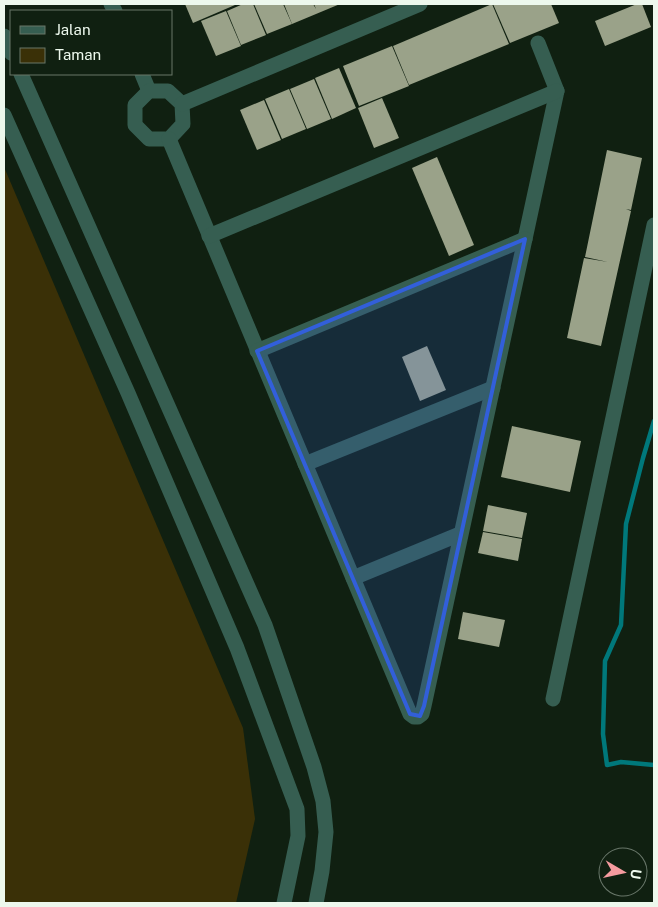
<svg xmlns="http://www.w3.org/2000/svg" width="658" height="907" font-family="'Public Sans',sans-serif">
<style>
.green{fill:#3a3007}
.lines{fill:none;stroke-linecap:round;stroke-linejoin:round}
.stream{stroke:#00787b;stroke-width:4.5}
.building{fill:#9aa289}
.street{stroke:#365e51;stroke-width:15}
.marked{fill:#325fda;fill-opacity:0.2;stroke:#325fda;stroke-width:4;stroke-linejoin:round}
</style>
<rect width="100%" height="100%" fill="#102011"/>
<polygon class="green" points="4,167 243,728 255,819 236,903 4,903"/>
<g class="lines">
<polyline class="stream" points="654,421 643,458 626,524 621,625 605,661 603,734 607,765 621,762 654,765"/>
</g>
<g class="building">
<polygon points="185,4 234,4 235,5 193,23"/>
<polygon points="243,4 253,4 266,35 241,45 227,11"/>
<polygon points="254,4 283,4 292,24 267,34"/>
<polygon points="284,4 313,4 316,9 314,4 340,4 292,24"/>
<polygon points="492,4 509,44 409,85 393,46"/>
<polygon points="493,4 551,4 559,23 510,43"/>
<polygon points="637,4 642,4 651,27 605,46 595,21"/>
<polygon points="226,11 241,46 216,56 201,21"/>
<polygon points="392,46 409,86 359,106 343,66"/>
<polygon points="339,68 356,108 332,119 315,78"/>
<polygon points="314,79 331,119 307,129 290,89"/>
<polygon points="289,89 306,129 282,139 265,99"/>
<polygon points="382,98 399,138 374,148 358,108"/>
<polygon points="264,100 281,140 257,150 240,110"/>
<polygon points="607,150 642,158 631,210 626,209 631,211 601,346 567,338 584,258 608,262 585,257"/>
<polygon points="437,157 474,245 449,256 412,168"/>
<polygon points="427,346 446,390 420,401 402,357"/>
<polygon points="512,426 581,441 570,492 501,477"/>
<polygon points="488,505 527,513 522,538 483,531"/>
<polygon points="483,532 522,539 518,561 478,553"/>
<polygon points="463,612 505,620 499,647 458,639"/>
</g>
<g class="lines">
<g class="street">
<polyline points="111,4 115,11"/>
<polyline points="4,36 11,53"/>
<polyline points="21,74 265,625 314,767 323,801 326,832 322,871 316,903"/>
<polyline points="142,74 149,91"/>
<polygon points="149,91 168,91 182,104 183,124 169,139 149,139 135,125 135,105"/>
<polyline points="182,104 420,4"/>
<polyline points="4,115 128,393 237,648 297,809 298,836 284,903"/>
<polyline points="169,139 410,714 414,717 418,717 422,714 424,706 557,91 538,43"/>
<polyline points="209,236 557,91"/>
<polyline points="257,351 525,239"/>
<polyline points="305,464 493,388"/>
<polyline points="353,578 460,534"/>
<polyline points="553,699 654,225"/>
</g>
</g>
<path class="marked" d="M525,239l-101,467 -4,10 -10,-2 -153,-363z"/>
<rect width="658" height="907" fill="none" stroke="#edf8ed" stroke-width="10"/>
<rect x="10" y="10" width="162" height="65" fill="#102011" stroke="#687669"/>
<rect x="20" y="26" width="25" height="8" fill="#365e51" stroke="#687669"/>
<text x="55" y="35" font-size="15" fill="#edf8ed">Jalan</text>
<rect x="20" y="48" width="25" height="15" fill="#3a3007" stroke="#687669"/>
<text x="55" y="60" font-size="15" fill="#edf8ed">Taman</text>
<g transform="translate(623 872) rotate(99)"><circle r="24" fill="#102011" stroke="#687669"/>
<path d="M0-4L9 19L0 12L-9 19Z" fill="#f59b9f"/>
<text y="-8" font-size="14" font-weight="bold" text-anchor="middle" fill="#edf8ed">U</text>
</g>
</svg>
